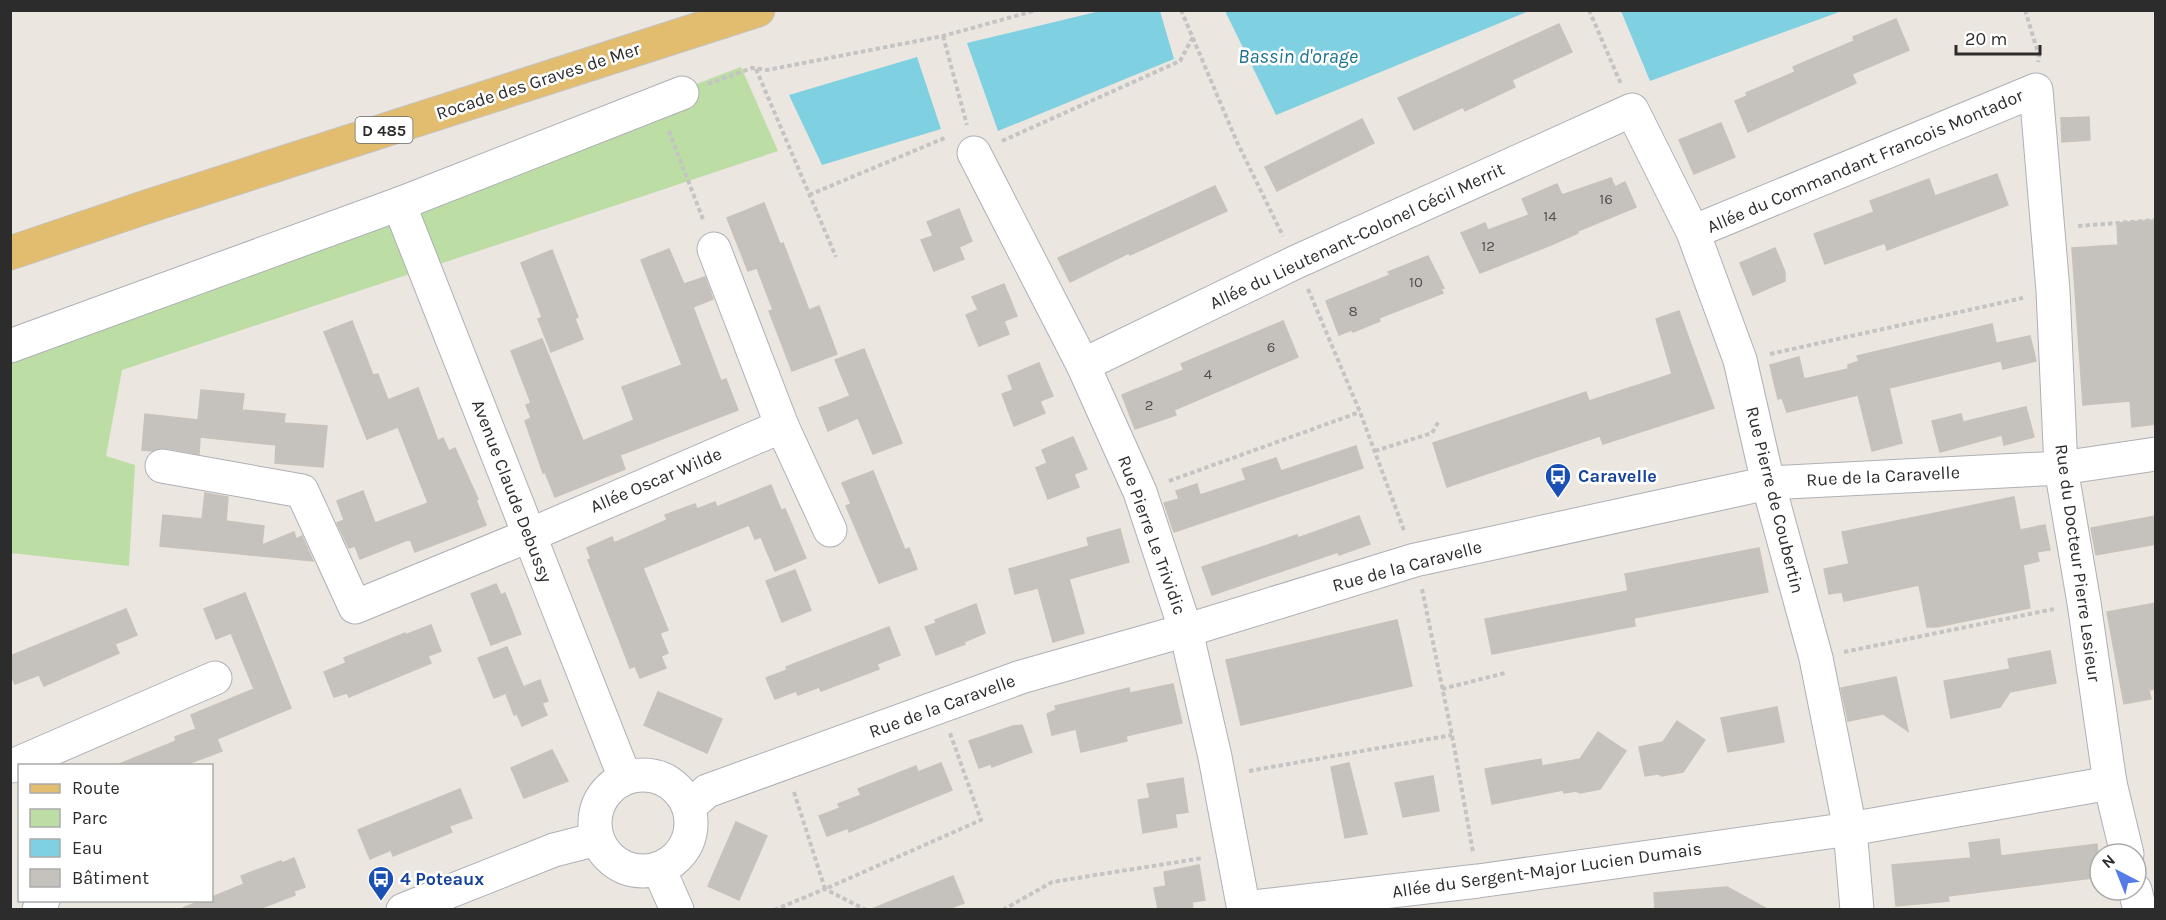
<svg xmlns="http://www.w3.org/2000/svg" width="2166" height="920" font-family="Karla,sans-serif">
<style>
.green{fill:#bcdda3}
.water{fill:#7fd1e2}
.building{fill:#c5c1bc;stroke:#c8c2ba;stroke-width:1.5}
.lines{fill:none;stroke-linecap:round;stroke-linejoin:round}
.minor-casing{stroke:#adb0b7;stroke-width:35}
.major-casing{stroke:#c4c4c4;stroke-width:35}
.path{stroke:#c4c4c4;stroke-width:4;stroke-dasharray:4.5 3;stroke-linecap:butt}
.minor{stroke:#fff;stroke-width:33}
.major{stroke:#e2bd6f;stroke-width:33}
.labels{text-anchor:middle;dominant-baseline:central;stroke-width:5;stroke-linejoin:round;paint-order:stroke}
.number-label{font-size:15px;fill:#525150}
.shield{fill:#fff;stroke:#6b6b6b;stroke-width:1.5}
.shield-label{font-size:16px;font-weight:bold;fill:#2c2c2c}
.street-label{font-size:18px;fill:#2c2c2c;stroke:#fff}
.transit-label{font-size:18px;font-weight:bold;fill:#164399;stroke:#fff;text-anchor:start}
.water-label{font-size:20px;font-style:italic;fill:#1c7390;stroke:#fff}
</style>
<rect width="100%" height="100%" fill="#ece6e0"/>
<polygon class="green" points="741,67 778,151 122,370 106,456 135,465 129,566 11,553 11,342 302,234"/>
<g class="water">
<polygon points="1100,11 1160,11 1174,59 998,131 967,43"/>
<polygon points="1225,11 1529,11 1276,115"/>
<polygon points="1621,11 1842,11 1650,81"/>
<polygon points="917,57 941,129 822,165 789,95"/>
</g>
<g class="building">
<polygon points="1896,19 1909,50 1852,74 1856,83 1748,132 1735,101 1747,96 1746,93 1795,72 1793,67 1854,41 1853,37"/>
<polygon points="1559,24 1572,52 1512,80 1515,87 1465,111 1463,107 1414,130 1398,98"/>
<polygon points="2089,117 2090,140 2062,142 2061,118"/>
<polygon points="1362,119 1374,143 1277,191 1265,167"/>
<polygon points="1721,123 1735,157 1694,174 1679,140"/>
<polygon points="1997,174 2008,205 1887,250 1885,243 1825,264 1814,234 1874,212 1870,201 1929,179 1935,196"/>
<polygon points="1611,178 1615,187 1625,182 1636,207 1578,231 1578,233 1551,245 1480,273 1461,233 1485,223 1488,230 1529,215 1522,199 1557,184 1562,195"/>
<polygon points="1215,186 1227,211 1130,255 1129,253 1070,282 1058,258"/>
<polygon points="764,203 780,244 783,243 809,310 819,306 837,354 792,371 769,311 773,310 757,268 748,271 727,218"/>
<polygon points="959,209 972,241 959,247 964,259 934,271 921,240 933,236 927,222"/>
<polygon points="2156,220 2156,424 2132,427 2130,401 2083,405 2072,248 2118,245 2117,223"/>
<polygon points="1775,248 1785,272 1785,281 1753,295 1740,263"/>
<polygon points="669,249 684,284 705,277 713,299 693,307 721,381 726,379 738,410 620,455 625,469 555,497 545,472 543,473 525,421 531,418 526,405 531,403 511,351 542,339 583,441 634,420 622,387 682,365 641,260"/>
<polygon points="552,250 578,317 575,319 583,339 551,352 538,319 542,317 521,263"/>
<polygon points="1428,256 1444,288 1441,289 1443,293 1379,318 1380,321 1353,332 1352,330 1339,335 1326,301 1390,275 1388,272"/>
<polygon points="1004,284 1017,316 1004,321 1009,334 979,346 966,315 978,310 972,297"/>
<polygon points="1679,311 1714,408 1603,444 1600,436 1447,487 1433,443 1586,392 1589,401 1672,374 1656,319"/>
<polygon points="352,321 373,375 378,374 388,400 418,388 438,441 443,438 449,451 455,448 478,499 476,500 486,525 415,552 410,539 360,559 355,546 349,548 337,523 344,520 337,501 363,491 375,523 428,503 398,427 367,439 324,332"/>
<polygon points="1283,321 1298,357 1174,410 1176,415 1135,429 1122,395 1184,370 1181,364"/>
<polygon points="1992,324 2000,361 1889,388 1902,443 1872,451 1858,395 1787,412 1782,398 1778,399 1770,365 1799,357 1804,379 1848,369 1848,365 1859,361 1857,356"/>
<polygon points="2030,336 2036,361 2003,369 1997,343"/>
<polygon points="864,349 902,443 873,454 858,418 828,431 819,408 850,396 835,360"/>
<polygon points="1039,363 1053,396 1040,401 1045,413 1014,426 1002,394 1013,390 1008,376"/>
<polygon points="201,390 244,394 242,410 285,414 284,423 327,426 323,467 275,463 276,445 200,437 199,454 165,448 152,451 142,450 145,414 198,420"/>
<polygon points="2026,407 2034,437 2004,445 2002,435 1940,452 1932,421 1961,414 1963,422"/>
<polygon points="1073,437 1087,469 1074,474 1079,487 1048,499 1036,468 1047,463 1042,450"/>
<polygon points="1356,446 1363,468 1174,532 1164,503 1179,499 1176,491 1197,484 1200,495 1246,480 1242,469 1276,458 1281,471"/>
<polygon points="873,471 905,550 909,548 917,569 879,583 846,506 851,504 842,483"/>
<polygon points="771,485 781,510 785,509 806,558 775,571 761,537 755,539 749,525 643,568 668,630 660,633 668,653 661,656 666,668 640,678 635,666 630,668 588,560 591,559 587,548 612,537 614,543 667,520 665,515 695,504 697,509 715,502 717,507"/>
<polygon points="205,493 228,497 226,521 264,526 262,545 294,532 296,539 302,536 313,561 160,546 163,515 202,519"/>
<polygon points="2014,497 2020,530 2045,525 2050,550 2037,552 2039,561 2023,565 2030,608 1936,627 1927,627 1919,585 1844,601 1842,592 1829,594 1824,569 1849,564 1842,532"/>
<polygon points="1359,516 1370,544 1339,555 1338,552 1212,595 1202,567 1297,535 1298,538"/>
<polygon points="2156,516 2156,544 2096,555 2091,528"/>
<polygon points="1120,529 1129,562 1069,579 1084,633 1053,642 1038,588 1015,594 1009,569 1089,546 1087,538"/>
<polygon points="1759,548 1768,592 1634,618 1635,626 1492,654 1485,619 1628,591 1625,574"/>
<polygon points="795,570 811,610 782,622 766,581"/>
<polygon points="496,584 501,595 505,593 521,634 491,645 471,594"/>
<polygon points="245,593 291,708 217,739 222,751 185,765 117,765 176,741 175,737 196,729 191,715 254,689 231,633 216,639 204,609"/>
<polygon points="2156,603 2156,689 2149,690 2151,699 2124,704 2107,612"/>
<polygon points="976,604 985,633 964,642 965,644 936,655 925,627 936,623 935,620"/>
<polygon points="126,609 137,635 115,644 119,653 44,686 39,675 15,684 10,673 10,656"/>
<polygon points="1397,620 1412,686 1241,725 1226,660"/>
<polygon points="431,625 441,651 428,656 431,663 349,697 347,693 334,697 324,672 346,663 344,658 405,633 405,635"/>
<polygon points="889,627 900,655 877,664 879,669 821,691 819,687 798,695 796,691 775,699 766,678 787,670 786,667"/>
<polygon points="507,647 523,686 494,698 478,658"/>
<polygon points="2050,651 2056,683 2010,692 2000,707 1951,718 1944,681 2010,669 2008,659"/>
<polygon points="1896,677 1908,731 1883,714 1848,721 1841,688"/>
<polygon points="540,680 548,701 542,703 547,715 522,726 517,714 514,715 506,694"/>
<polygon points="1173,684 1182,723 1126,736 1127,741 1081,752 1076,729 1052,735 1047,714 1056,710 1055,706 1129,688 1130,693"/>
<polygon points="658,692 722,719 707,753 644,725"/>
<polygon points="1777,707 1784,742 1728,752 1721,718"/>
<polygon points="1677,721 1705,740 1683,772 1662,776 1658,774 1645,776 1639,747 1663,742"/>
<polygon points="1022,725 1032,752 992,767 991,764 979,768 969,741 1013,726"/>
<polygon points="1598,732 1626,751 1600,789 1580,793 1576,791 1564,793 1563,790 1492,804 1485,769 1541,759 1542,766 1580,759"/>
<polygon points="552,750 568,781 524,798 511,768"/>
<polygon points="941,763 952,790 849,832 848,828 827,836 819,816 840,808 838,804 861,795 858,789 916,766 918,772"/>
<polygon points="1349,763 1367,834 1345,838 1331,767"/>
<polygon points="1433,776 1439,811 1403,817 1395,783"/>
<polygon points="1183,778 1188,812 1175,814 1177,827 1143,833 1138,800 1150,798 1147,784"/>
<polygon points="460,789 472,818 449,826 452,832 393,856 391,850 370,859 358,830"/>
<polygon points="736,822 767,836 739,900 708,886"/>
<polygon points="1999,839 2001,856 2097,844 2100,877 1948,896 1949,901 1896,906 1892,865 1971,858 1969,843"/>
<polygon points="294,858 305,887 294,891 295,895 259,909 183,909 183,908 202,900 212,900 212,897 244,884 241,876 281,861 282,863"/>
<polygon points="1199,865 1205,900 1192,902 1193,909 1158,909 1154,888 1166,886 1164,872"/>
<polygon points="953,876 964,903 948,909 872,909"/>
<polygon points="1727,887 1767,909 1655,909 1654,893"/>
</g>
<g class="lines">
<g class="minor-casing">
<g id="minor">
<polyline points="974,153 1083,365 1140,492 1186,631 1215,757 1244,910"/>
<polyline points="399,204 625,778"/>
<polyline points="1693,232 2036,90 2053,291 2061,468 2084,603 2110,783 2127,854"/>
<polyline points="10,346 399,204 682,93"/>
<polyline points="1083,365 1296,262 1632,110 1693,232 1740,360 1768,483 1816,658 1850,829 1857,910"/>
<polyline points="782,426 830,530"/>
<polyline points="162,466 302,491 355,607 530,535 782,426 714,249"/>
<polyline points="12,766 215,678"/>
<circle cx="643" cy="823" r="48"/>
<polyline points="689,807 707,791 1021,677 1204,625 1415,560 1768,483 2061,468 2156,454"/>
<polyline points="659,869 677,910"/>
<polyline points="2135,890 2140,910"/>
<polyline points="1244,908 1478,881 1850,829 2110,783"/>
<polyline points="39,910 43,900"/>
<polyline points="403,910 554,850 597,839"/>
</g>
</g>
<g class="major-casing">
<polyline id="major" points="10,253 149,206 758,10"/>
</g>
<g class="path">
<polyline points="1181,10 1237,142 1283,236"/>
<polyline points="1589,10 1621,84"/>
<polyline points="2025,10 2039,56 2038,62"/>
<polyline points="943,36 967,125"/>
<polyline points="756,69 836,257"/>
<polyline points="708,84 752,68 767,70 943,36 1037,10"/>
<polyline points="669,131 704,222"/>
<polyline points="1002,141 1180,61 1193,37"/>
<polyline points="809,195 947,137"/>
<polyline points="2078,226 2156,220"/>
<polyline points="1308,289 1360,412 1405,533"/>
<polyline points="1770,354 2023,298"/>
<polyline points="1375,451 1432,433 1439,421"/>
<polyline points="1169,481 1360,412"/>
<polyline points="1422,589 1452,735 1473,852"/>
<polyline points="1844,652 2054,609"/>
<polyline points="1442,689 1505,673"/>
<polyline points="1249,771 1452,735"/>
<polyline points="794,792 825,889 981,820 950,733"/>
<polyline points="774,910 825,889 866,910"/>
<polyline points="1003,910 1052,882 1203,858"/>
</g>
<use href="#minor" class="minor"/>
<use href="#major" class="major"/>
</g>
<defs>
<g id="bus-pin" transform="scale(1.35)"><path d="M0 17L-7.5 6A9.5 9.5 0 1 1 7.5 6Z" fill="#1a4fb4" stroke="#fff"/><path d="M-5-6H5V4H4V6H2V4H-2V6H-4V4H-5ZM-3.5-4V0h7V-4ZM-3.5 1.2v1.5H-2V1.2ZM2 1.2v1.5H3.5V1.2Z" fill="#fff"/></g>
</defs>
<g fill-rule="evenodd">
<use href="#bus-pin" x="1558" y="476"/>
<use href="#bus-pin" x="381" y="879"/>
</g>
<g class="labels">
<g class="number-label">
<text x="1606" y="199">16</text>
<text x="1550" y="216">14</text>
<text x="1488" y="246">12</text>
<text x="1416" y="282">10</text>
<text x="1353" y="311">8</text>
<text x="1271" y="347">6</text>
<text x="1208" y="374">4</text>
<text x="1149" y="405">2</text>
</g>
<rect class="shield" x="355.5" y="117" width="57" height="26" rx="4.5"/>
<g class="shield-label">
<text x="384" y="130">D 485</text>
</g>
<g class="street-label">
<text transform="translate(538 81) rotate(-18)">Rocade des Graves de Mer</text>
<text transform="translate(1865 161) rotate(-23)">Allée du Commandant Francois Montador</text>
<text transform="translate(1357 236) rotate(-25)">Allée du Lieutenant-Colonel Cécil Merrit</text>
<text transform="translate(1883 476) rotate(-3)">Rue de la Caravelle</text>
<text transform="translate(656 480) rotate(-23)">Allée Oscar Wilde</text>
<text transform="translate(512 491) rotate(69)">Avenue Claude Debussy</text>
<text transform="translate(1775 500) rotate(76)">Rue Pierre de Coubertin</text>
<text transform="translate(1152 535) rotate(70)">Rue Pierre Le Trividic</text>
<text transform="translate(2078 563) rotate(82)">Rue du Docteur Pierre Lesieur</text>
<text transform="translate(1407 566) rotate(-15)">Rue de la Caravelle</text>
<text transform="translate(942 706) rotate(-20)">Rue de la Caravelle</text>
<text transform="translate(1547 870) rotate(-8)">Allée du Sergent-Major Lucien Dumais</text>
</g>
<g class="transit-label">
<text x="1578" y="476">Caravelle</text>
<text x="400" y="879">4 Poteaux</text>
</g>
<g class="water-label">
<text x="1298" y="56">Bassin d'orage</text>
</g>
</g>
<rect width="2166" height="920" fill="none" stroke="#2c2c2c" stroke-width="24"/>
<rect x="18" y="764" width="195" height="138" fill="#ffffff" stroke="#ababab" stroke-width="1.5"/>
<rect x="30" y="784" width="30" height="9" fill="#e2bd6f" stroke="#ababab" stroke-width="1.5"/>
<text x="72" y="794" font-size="18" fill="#2c2c2c">Route</text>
<rect x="30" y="809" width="30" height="18" fill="#bcdda3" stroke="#ababab" stroke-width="1.5"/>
<text x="72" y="824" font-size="18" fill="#2c2c2c">Parc</text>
<rect x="30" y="839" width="30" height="18" fill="#7fd1e2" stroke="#ababab" stroke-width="1.5"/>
<text x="72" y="854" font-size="18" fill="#2c2c2c">Eau</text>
<rect x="30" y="869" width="30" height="18" fill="#c5c1bc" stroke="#ababab" stroke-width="1.5"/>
<text x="72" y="884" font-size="18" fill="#2c2c2c">Bâtiment</text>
<g transform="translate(2118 872) rotate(318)"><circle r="28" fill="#ffffff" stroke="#ababab" stroke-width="1.5"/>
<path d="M0-4.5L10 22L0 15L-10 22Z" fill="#537ce7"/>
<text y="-9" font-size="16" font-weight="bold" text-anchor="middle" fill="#2c2c2c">N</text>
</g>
<path d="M1956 45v9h84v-9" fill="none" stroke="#2c2c2c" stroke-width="3"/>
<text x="1965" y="45" font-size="18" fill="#2c2c2c" stroke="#ffffff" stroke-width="4.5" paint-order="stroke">20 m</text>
</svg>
